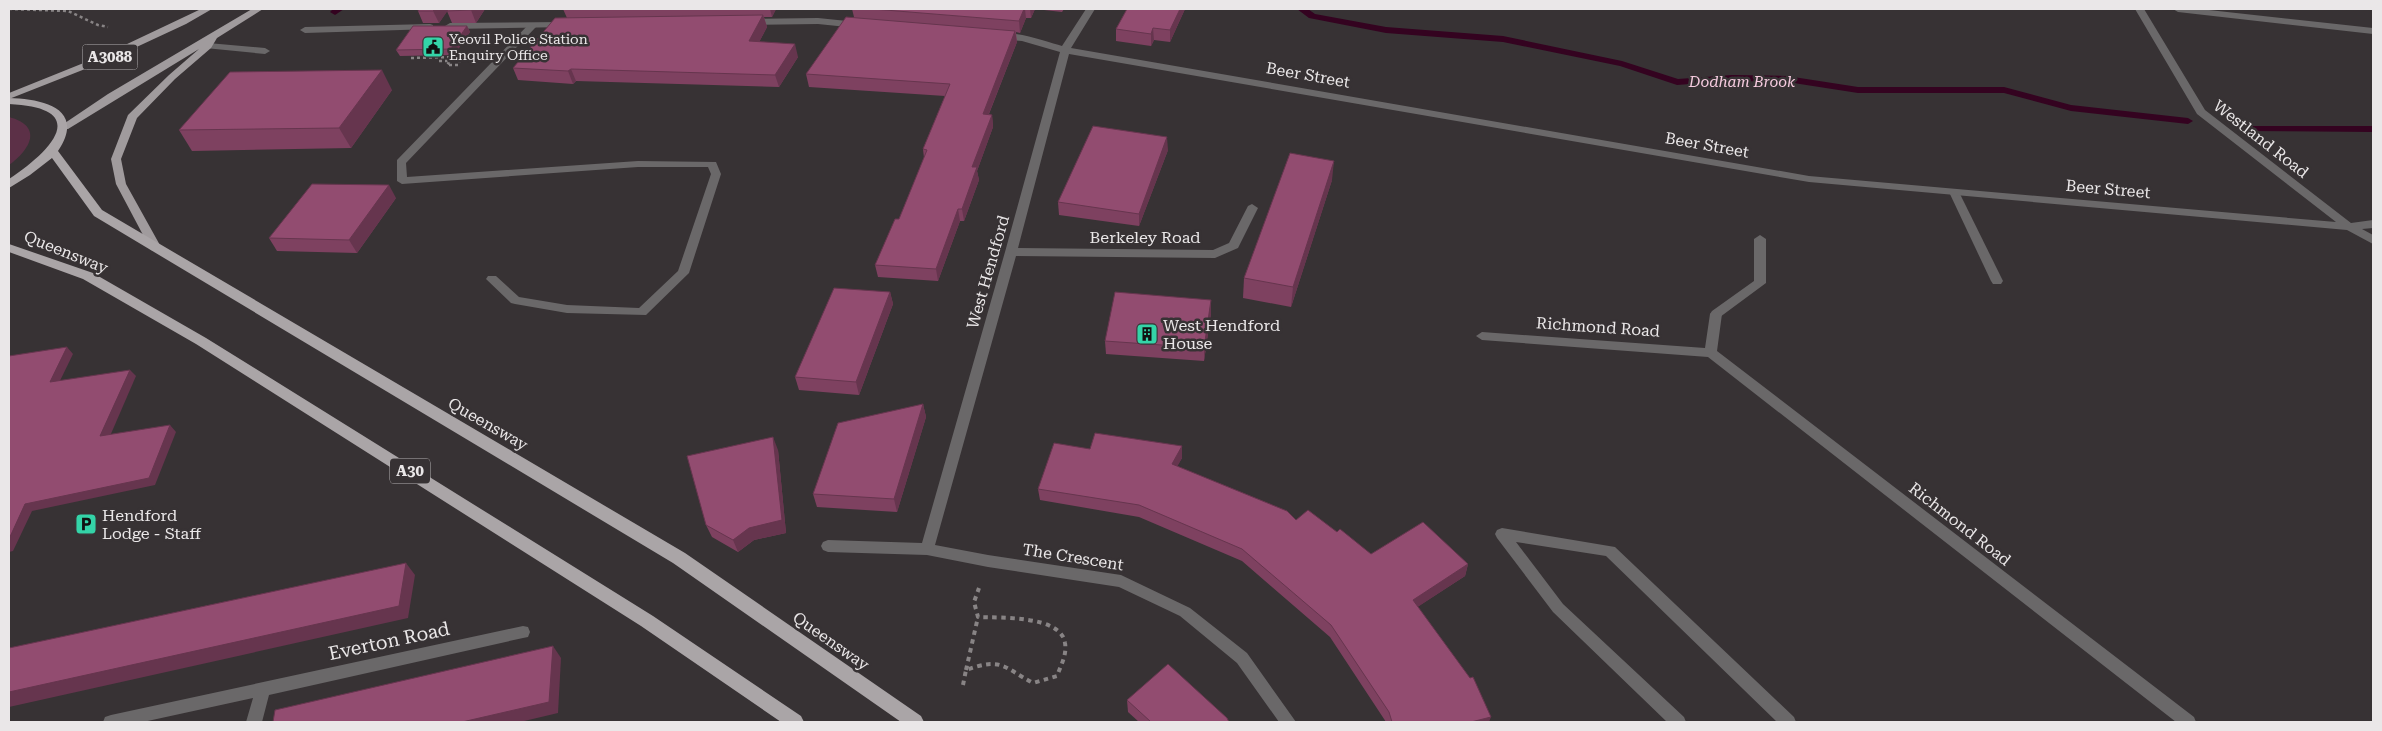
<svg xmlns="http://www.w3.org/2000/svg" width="2382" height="731" font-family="'Roboto Serif',serif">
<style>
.green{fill:#5c3047}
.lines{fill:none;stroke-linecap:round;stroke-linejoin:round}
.stream{fill:#340320;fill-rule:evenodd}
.path-far1{stroke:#888485;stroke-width:2.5;stroke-dasharray:3 3;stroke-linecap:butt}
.path{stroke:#888485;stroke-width:4;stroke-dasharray:4.5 4.5;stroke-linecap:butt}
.service{fill:#6a6869;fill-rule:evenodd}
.minor{fill:#6a6869;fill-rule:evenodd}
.primary{fill:#a09b9d;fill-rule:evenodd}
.trunk{fill:#aaa5a7;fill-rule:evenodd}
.wall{fill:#7e4160}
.shaded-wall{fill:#66354e}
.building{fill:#924c70;stroke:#66354e}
.labels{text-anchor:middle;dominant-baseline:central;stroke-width:5;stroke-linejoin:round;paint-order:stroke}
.far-poi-label{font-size:14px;fill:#eae7e8;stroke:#373234;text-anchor:start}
.shield{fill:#373234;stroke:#b4b1b2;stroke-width:1}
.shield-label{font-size:15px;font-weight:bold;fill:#eae7e8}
.far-water-label{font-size:15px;font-style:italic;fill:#f6cbdf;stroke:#373234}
.street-label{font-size:16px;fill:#eae7e8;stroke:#373234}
.poi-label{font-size:16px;fill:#eae7e8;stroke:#373234;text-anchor:start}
.near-street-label{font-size:19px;fill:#eae7e8;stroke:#373234}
</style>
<rect width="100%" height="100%" fill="#373234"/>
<path class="green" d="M9,117c34,9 22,32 0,48z"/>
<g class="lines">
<g class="stream">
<polygon points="333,9 344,9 335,15 330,12"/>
<polygon points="1297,9 1308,9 1315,14 1386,27 1503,36 1622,61 1678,79 1732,75 1787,76 1858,87 2004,87 2071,105 2188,118 2193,121 2188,124 2071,111 2004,93 1858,93 1787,82 1732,81 1677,85 1620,66 1503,42 1386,33 1309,18"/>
<polygon points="2247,126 2373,126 2373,132 2243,131 2242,129"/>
</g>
<g class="path-far1">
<polyline points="9,9 68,11 98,25 108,27"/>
<polyline points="411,58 454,57 459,51"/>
<polyline points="439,61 450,61 447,65 458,65"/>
<polyline points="461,61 456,61 463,51"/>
</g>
<g class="path">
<polyline points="966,670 978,617"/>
<path d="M963,685l3,-15c36,-13 37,-3 67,13l24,-7c4,-11 10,-21 8,-33 -4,-28 -66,-25 -87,-26l-4,-15 5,-14"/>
</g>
<g class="service">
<polygon points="532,23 537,26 535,28 406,163 407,177 638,161 716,162 721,174 689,273 646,315 567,313 515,304 511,303 486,279 488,276 496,276 519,297 567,305 639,308 678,271 711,174 708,167 638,167 402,184 397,181 397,160 529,24"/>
<polygon points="208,43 265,48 270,51 265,54 205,48 203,46"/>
<polygon points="1954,189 1959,192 2003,281 2001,284 1993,284 1991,281 1949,192"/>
<polygon points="1760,235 1766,239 1766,283 1720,317 1712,317 1710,314 1712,311 1754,281 1754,239"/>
<polygon points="1502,528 1615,547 1794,717 1796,722 1777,722 1606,556 1516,542 1563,604 1684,717 1686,722 1667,722 1553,612 1497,538 1495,534 1497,530"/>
</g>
<g class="minor">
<path d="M1086,9h9l-24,39 738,128 527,46 -139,-108 -62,-105h9l61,101 146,113 22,-3v8l-11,1 11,6v9l-26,-14 -538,-48 -740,-128 -51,194 195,2 16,-7 19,-37 4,-2 6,4 -20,40 -23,10 -199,-2 -81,289 53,10 133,20 69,33 57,45 49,69h-17l-42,-59 -57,-47 -61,-29 -131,-20 -61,-12 -99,-3 -5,-2 -2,-4 2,-4 5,-2 94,3 83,-291 55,-200 -38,-11 -23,-2 -5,-3c12,-9 54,6 68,10z"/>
<polygon points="2173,9 2200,9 2373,28 2373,34 2178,12"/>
<polygon points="818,18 857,22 862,25 857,28 818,24 750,25 745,22 750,19"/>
<polygon points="565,22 568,23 568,27 450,29 445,26 450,23"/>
<polygon points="430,24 433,25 433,29 305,33 300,30 305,27"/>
<polygon points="1716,310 1722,314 1717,351 2194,717 2196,722 2176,722 1708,357 1482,340 1476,336 1482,332 1705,348 1710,314"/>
<polygon points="523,626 528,627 530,632 528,637 523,638 269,695 262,722 246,722 253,698 143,722 103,722 105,717 111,715"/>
</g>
<g class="primary">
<polygon points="201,9 212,9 186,24 113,58 9,99 9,93 106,54"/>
<polygon points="252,9 263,9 217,38 211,48 175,79 137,118 121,159 126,184 161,247 155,251 151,250 116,184 111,159 128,115 169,75 199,49 68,129 60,129 59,127 108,94"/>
</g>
<g class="trunk">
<path d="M9,98c35,1 77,11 49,53l44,59 583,343 236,163 3,6h-23l-228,-159 -579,-347 -42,-58 -22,17 -21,13v-9c42,-28 84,-71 0,-75z"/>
<polygon points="9,244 93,273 206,338 653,616 801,716 804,722 781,722 641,626 196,344 83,279 9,252"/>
</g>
</g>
<g class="wall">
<polygon points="485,9 476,23 452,23 447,11 439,23 423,23 418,11"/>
<polygon points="563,9 776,9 772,17 764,17 767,27 759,42 798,57 779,87 576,81 573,84 518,80 513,68 567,18"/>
<polygon points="852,9 1064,9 1062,12 1035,9 1031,18 1026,18 1020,33 1016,32 1017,42 989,114 992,115 993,127 977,171 979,180 964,221 960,221 938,281 878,277 875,265 899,219 924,158 923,149 945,96 809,87 806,74 854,17"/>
<polygon points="1127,9 1185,9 1170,42 1154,40 1151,46 1116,41 1116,29"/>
<polygon points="467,26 470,32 454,55 400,56 396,50"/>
<polygon points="392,90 351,148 192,151 179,130"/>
<polygon points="1168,150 1139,226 1059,215 1058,202"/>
<polygon points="1332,180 1291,307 1243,298 1244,278"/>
<polygon points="396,198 357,253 277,251 269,238"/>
<polygon points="890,292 893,304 859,395 799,390 795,377"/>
<polygon points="1211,313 1204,361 1106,354 1105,341"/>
<polygon points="923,404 926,417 897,512 817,507 813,494"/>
<polygon points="1182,446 1182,458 1177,466 1296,520 1337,532 1371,554 1468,564 1465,576 1417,607 1489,722 1386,722 1330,637 1242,561 1139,517 1040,500 1038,489 1090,449"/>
<polygon points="778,450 786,533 754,540 738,552 712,537 706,525"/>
<polygon points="1127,700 1229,722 1139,722 1128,712"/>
</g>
<g class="shaded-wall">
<polygon points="435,9 449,9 439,23 433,11"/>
<polygon points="472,9 485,9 476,23 471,10"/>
<polygon points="770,9 776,9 772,17"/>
<polygon points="1024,9 1025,9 1026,18 1020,33 1019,21"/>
<polygon points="1030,9 1035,9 1031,18"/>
<polygon points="1180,9 1185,9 1170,42 1170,30"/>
<polygon points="763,15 767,27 753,54 749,41"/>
<polygon points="467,26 470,32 454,55 451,49"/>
<polygon points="1153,28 1154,40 1151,46 1151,34"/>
<polygon points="1015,31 1017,42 984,126 983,114"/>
<polygon points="795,44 798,57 779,87 775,75"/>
<polygon points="571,69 576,81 573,84 568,71"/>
<polygon points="382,70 392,90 351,148 339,128"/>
<polygon points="992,115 993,127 977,171 979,180 964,221 962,209 972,167"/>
<polygon points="1167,137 1168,150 1139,226 1139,214"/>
<polygon points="1334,161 1332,180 1291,307 1293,287"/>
<polygon points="389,185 396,198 357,253 349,240"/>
<polygon points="958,209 960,221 938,281 936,269"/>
<polygon points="890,292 893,304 859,395 856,382"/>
<polygon points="1211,300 1211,313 1204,361 1204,348"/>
<polygon points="67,347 73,354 56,389 50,382"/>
<polygon points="130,370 136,376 107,443 100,436"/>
<polygon points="923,404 926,417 897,512 894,499"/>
<polygon points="170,425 176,432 155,485 32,511 13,551 9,552 9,539 25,504"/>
<polygon points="773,437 778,450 786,533 754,540 738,552 733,540"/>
<polygon points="1182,446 1182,458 1172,476 1172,464"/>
<polygon points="406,563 415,575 408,618 9,707 9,692"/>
<polygon points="1468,564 1465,576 1410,612 1413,600"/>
<polygon points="553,646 561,658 558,713 520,722 462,722"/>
<polygon points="1491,717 1489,722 1471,722"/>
</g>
<g class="building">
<polygon points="419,9 435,9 433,11 418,11"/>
<polygon points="448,9 472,9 471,10 447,11"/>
<polygon points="873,9 1024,9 1019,21"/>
<polygon points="1127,9 1180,9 1170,30 1153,28 1151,34 1116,29"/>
<polygon points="763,15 749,41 795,44 775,75 571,69 568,71 513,68 555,18"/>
<polygon points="846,17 1015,31 983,114 992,115 972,167 977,167 962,209 958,209 936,269 875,265 895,219 899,219 927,150 923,149 950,84 806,74"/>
<polygon points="413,26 467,26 451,49 396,50"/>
<polygon points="382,70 339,128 179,130 230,72"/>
<polygon points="1093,126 1167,137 1139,214 1058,202"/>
<polygon points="1290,153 1334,161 1293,287 1244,278"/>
<polygon points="312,184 389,185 349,240 269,238"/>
<polygon points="834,288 890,292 856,382 795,377"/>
<polygon points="1115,292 1211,300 1204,348 1105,341"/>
<polygon points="67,347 50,382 130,370 100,436 170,425 149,478 25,504 9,539 9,356"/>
<polygon points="923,404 894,499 813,494 838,423"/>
<polygon points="1095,433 1182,446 1172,464 1287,511 1296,520 1308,510 1337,532 1340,529 1371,554 1423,522 1468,564 1413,600 1470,678 1473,677 1491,717 1471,722 1392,722 1389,712 1331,625 1242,549 1139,505 1038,489 1054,443 1090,449"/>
<polygon points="773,437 782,520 749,528 733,540 706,525 687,456"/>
<polygon points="406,563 399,606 9,692 9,648"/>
<polygon points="553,646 549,702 462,722 273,722 275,710"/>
<polygon points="1168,664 1227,718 1229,722 1151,722 1127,700"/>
</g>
<defs>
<g id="civic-square" transform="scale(1.125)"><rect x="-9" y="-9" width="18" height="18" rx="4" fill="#34d4a8" stroke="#373234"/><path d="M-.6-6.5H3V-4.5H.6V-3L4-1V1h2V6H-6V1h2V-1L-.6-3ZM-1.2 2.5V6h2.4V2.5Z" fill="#111"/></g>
<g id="building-square" transform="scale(1.125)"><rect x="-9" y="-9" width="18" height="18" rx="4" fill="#34d4a8" stroke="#373234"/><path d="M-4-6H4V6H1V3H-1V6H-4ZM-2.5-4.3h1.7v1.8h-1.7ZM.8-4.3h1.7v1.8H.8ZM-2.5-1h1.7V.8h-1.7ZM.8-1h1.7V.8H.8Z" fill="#111"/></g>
<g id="parking-square" transform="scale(1.125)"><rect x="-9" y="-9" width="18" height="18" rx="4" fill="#34d4a8" stroke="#373234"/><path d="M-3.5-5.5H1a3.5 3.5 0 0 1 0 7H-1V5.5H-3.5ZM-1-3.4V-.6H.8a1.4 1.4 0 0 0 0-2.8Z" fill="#111"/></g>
</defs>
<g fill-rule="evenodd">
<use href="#civic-square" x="433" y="47"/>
<use href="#building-square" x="1147" y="334"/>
<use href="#parking-square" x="86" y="524"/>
</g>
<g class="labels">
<g class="far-poi-label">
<text x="449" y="39">Yeovil Police Station<tspan x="449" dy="16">Enquiry Office</tspan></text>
</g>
<g class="shield">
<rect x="82.5" y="44.5" width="55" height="25" rx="4"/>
<rect x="390" y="458.5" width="40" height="25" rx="4"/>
</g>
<g class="shield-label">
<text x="110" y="57">A3088</text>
<text x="410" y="471">A30</text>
</g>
<g class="far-water-label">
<text x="1742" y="82">Dodham Brook</text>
</g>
<g class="street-label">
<text transform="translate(1308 75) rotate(10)">Beer Street</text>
<text transform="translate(2261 139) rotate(38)">Westland Road</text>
<text transform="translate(1707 145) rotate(10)">Beer Street</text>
<text transform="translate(2108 189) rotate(5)">Beer Street</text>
<text x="1145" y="237">Berkeley Road</text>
<text transform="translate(66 252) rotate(22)">Queensway</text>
<text transform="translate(988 272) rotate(-74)">West Hendford</text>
<text transform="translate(1598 327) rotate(4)">Richmond Road</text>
<text transform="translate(488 424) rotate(30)">Queensway</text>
<text transform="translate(1960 524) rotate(38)">Richmond Road</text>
<text transform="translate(1073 557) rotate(9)">The Crescent</text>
<text transform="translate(831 641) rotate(35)">Queensway</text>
</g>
<g class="poi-label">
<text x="1163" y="325">West Hendford<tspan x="1163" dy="18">House</tspan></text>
<text x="102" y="515">Hendford<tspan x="102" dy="18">Lodge - Staff</tspan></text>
</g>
<g class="near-street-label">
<text transform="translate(389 641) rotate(-12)">Everton Road</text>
</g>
</g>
<rect width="2382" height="731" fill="none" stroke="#eae7e8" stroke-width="20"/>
</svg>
